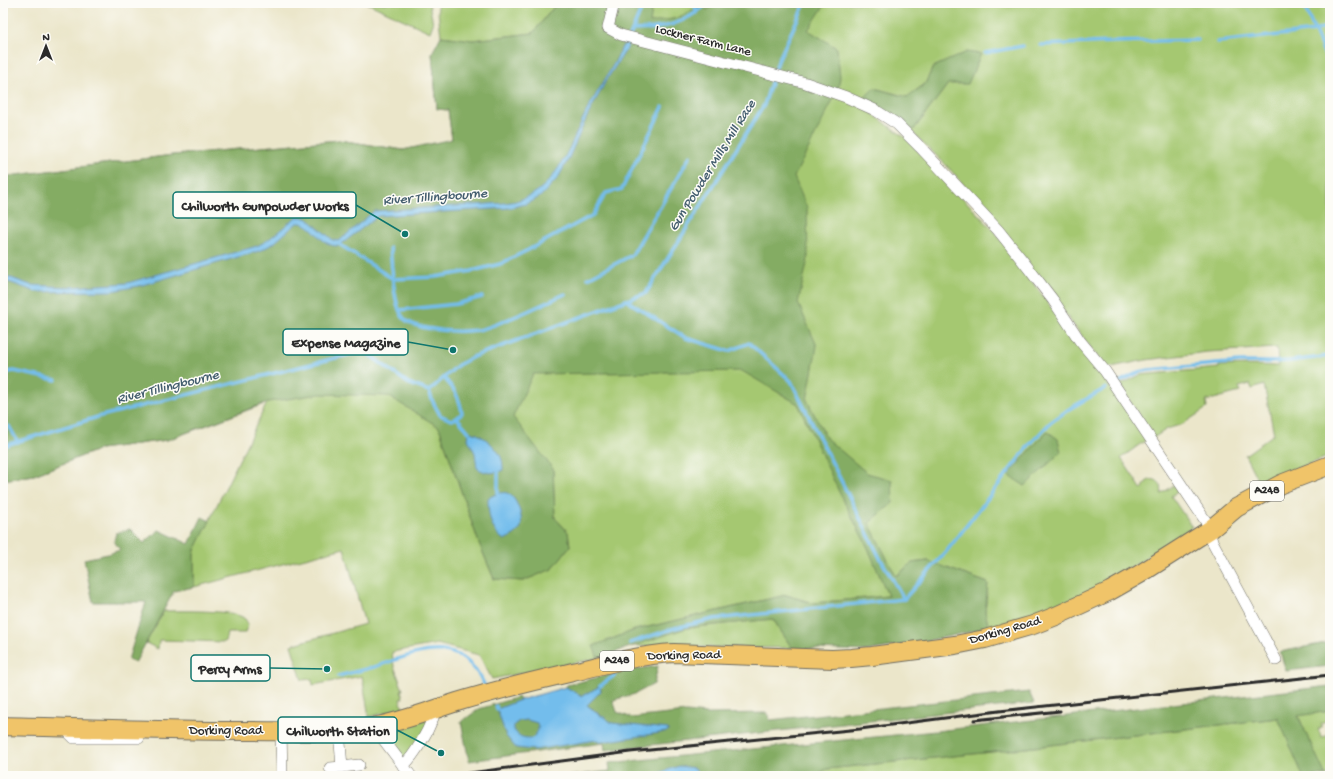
<svg xmlns="http://www.w3.org/2000/svg" width="1333" height="779" font-family="'Gochi Hand',sans-serif">
<style>
.green{fill:#a5c871;stroke:#687a4e;fill-rule:evenodd}
.forest{fill:#84ac63;stroke:#586c47}
.water{fill:#73bdec;stroke:#4f748c;fill-rule:evenodd}
.lines{fill:none;stroke-linecap:round;stroke-linejoin:round}
.stream{stroke:#73bdec;stroke-width:3.5}
.minor-casing{stroke:#6e6c63;stroke-width:12}
.primary-casing{stroke:#6e6c63;stroke-width:20}
.minor{stroke:#fff;stroke-width:11}
.primary{stroke:#f0c469;stroke-width:18}
.rail{stroke:#2b2b2b;stroke-width:3}
.labels{text-anchor:middle;dominant-baseline:central;stroke-width:3;stroke-linejoin:round;paint-order:stroke}
.shield{fill:#fdfcf7;stroke:#6a6a68;stroke-width:1}
.shield-label{font-size:12px;font-weight:bold;fill:#2b2b2b}
.street-label{font-size:13px;fill:#2b2b2b;stroke:#fdfcf7}
.water-label{font-size:14px;font-style:italic;fill:#445e6f;stroke:#fdfcf7}
.leader{fill:none;stroke:#0f766e;stroke-width:1.5}
.callout-dot{fill:#0f766e;stroke:#fdfcf7;stroke-width:1.5}
.callout{fill:#fdfcf7;stroke:#0f766e;stroke-width:1.5}
.callout-label{font-size:14px;text-anchor:middle;font-weight:bold;fill:#2b2b2b}
</style>
<rect width="100%" height="100%" fill="#fdfcf7"/>
<filter id="ink" filterUnits="userSpaceOnUse"><feTurbulence type="fractalNoise" baseFrequency=".025" numOctaves="2"/><feDisplacementMap in="SourceGraphic" scale="8" xChannelSelector="R" yChannelSelector="G"/><feConvolveMatrix kernelMatrix="1 2 1 2 8 2 1 2 1" color-interpolation-filters="sRGB"/></filter>
<filter id="wash" filterUnits="userSpaceOnUse"><feTurbulence type="fractalNoise" baseFrequency=".012" numOctaves="4" result="noise"/><feDisplacementMap in="SourceGraphic" scale="16" xChannelSelector="R" yChannelSelector="G"/><feGaussianBlur stdDeviation="0.9" result="paint"/><feColorMatrix in="noise" values="0 0 0 0 0 0 0 0 0 0 0 0 0 0 0 0 0 1.4 0 .05"/><feComposite in="paint" operator="in"/></filter>
<g filter="url(#wash)">
<rect width="100%" height="100%" fill="#ebe6ca"/>
<g class="green">
<polygon points="367,3 429,3 433,24 430,32"/>
<polygon points="437,3 557,3 533,33 473,40 441,36"/>
<path d="M653,3h677v453l-71,27 -14,-28 29,-21 -10,-49 -12,4 -2,-5 -11,3 1,5 -34,9 1,7 -24,16 -16,5 -14,9 -33,-53 20,-10 79,-7v-2c20,-1 39,-1 59,0l-1,-18 -70,4 -61,8 -40,8 -115,-153 -44,-49 -35,-34 36,-48 -15,-17 -8,17 -18,13 -33,-9 -1,26 34,25 88,93 117,157 34,51 -25,18 21,32 4,-8c9,-7 18,2 15,12l15,-10 5,6 -10,6 21,31c-43,29 -85,59 -133,78 -23,9 -46,16 -70,23l-4,-16 3,-29 -60,-22 -16,2 -16,13 -8,20 -75,7 -27,-8 -151,35 -41,16 4,12 -106,21 -13,-24 -42,-11 -45,8 2,14 9,24h-2l2,8 -3,1 3,9 -34,9 -7,-41 -49,9 -1,-6 -10,1 -11,-35 74,-21 -21,-76 -150,39v-35l73,-149 -100,37 -67,9 -66,26 -31,5v-297l6,-7 164,-21 166,-15 64,10 49,-10 -4,-30 -11,-1 -5,-56 23,3 194,-33zM439,427l114,42 2,49 13,14 2,14 -18,23 -29,12 -29,-2 -15,-36z"/>
<path d="M164,611c16,0 71,-2 81,8 2,2 2,4 3,6l-2,8h-19l-2,9 -66,-2 -1,9 -12,-6z"/>
<polygon points="773,619 792,648 632,646 686,628"/>
<polygon points="1330,711 1330,720 1321,724 1322,727 1318,729 1322,738 1330,734 1330,776 814,776 827,769 992,752 1278,718 1311,745 1298,715"/>
<polygon points="433,718 407,762 374,727"/>
</g>
<g class="forest">
<polygon points="557,3 653,3 650,23 677,18 700,6 708,10 713,3 826,3 808,30 837,48 840,77 838,90 794,177 807,208 808,259 798,303 817,346 807,400 827,439 867,473 892,480 893,503 869,523 896,576 912,563 928,561 988,583 985,612 989,628 921,642 865,651 792,648 773,619 686,628 598,658 593,646 635,630 786,595 813,603 888,596 868,548 840,494 798,404 742,371 533,374 513,417 553,469 555,518 568,532 570,546 552,569 523,581 494,579 479,543 439,427 388,396 320,394 268,402 167,440 100,449 34,475 3,480 3,183 9,176 173,155 339,140 403,150 452,139 448,110 437,109 432,53 441,36 473,40 533,33"/>
<polygon points="967,52 981,54 968,84 948,84 912,132 890,113 862,100 874,88 907,97 925,84 933,67"/>
<polygon points="1047,431 1058,439 1061,452 1025,486 1008,475"/>
<polygon points="202,517 210,521 194,552 194,587 174,591 135,663 128,660 146,602 93,602 84,559 108,554 120,550 114,541 116,533 130,529 144,543 159,530 189,544"/>
<polygon points="1330,642 1330,666 1286,671 1280,652"/>
<polygon points="658,666 654,684 635,694 613,700 617,712 632,718 686,712 707,714 767,713 770,720 1029,692 1034,703 605,750 604,743 469,761 461,722 479,709 518,697 520,700 600,723 600,714 587,705 601,691 600,687 582,696 566,687 567,685 624,671"/>
<polygon points="1330,686 1330,711 1298,716 1326,776 1303,776 1278,718 992,752 827,769 814,776 570,776 610,771 609,763 936,731"/>
</g>
<g class="water">
<path d="M623,45l5,2 -2,3 -20,31 -19,36 -19,43 -10,18 -18,19 -14,7 -16,4 -132,8 -39,30c-3,0 -7,0 -10,-2 -12,-5 -17,-22 -32,-21l-24,21 -14,7 -120,35 -27,5 -76,1 -33,-12v-5l28,10 39,2 57,-4 130,-37 11,-6 28,-23h7l5,2 25,21 6,1 35,-30 130,-8c5,-1 10,-1 15,-3 39,-11 52,-59 68,-90 12,-22 26,-42 36,-65z"/>
<path d="M469,432c11,0 30,16 33,28 1,3 1,7 1,10 -9,4 -17,4 -26,-2l-2,-15 -7,-14z"/>
<path d="M498,493c3,0 7,-1 9,0 10,3 18,28 13,36 -4,6 -10,8 -16,11 -14,-10 -16,-26 -16,-42z"/>
<path d="M600,686l1,5 -14,14 13,10v1l4,1 8,6 56,6 1,1 -3,2 -64,10 -5,-2 -63,10 -18,-2 -10,-12 -9,-27 23,-9 46,-13 16,9zM527,720l10,3c3,7 0,10 -5,15 -9,0 -13,-1 -18,-8v-5l5,-4z"/>
<polygon points="679,766 695,768 700,776 650,776"/>
</g>
<g class="lines">
<g class="stream">
<polyline points="694,3 697,13"/>
<polyline points="1303,3 1330,67"/>
<path d="M633,30c30,-1 52,-6 75,-27"/>
<polyline points="1218,42 1315,31 1330,25"/>
<polyline points="1041,45 1113,42 1198,40"/>
<polyline points="624,50 644,3"/>
<polyline points="985,53 1023,46"/>
<polyline points="339,244 393,279 435,277 472,271 500,264 528,250 593,215 606,193 622,189 663,107"/>
<path d="M390,248c2,17 3,51 11,66 4,9 16,12 25,14 16,3 36,4 52,2 9,-2 17,-5 26,-9 21,-8 41,-18 61,-27"/>
<polyline points="588,278 632,255 690,156"/>
<polyline points="626,300 686,338 729,351 749,343 791,381 880,558 904,599"/>
<polyline points="400,310 456,304 482,297"/>
<polyline points="3,373 14,371 56,380"/>
<path d="M444,378c10,11 16,20 18,35l-5,5"/>
<polyline points="1119,382 1139,372 1149,370 1240,362 1269,362 1290,361 1330,356"/>
<polyline points="429,391 433,402 440,415 451,420 457,418 469,432"/>
<polyline points="3,417 4,419"/>
<polyline points="9,426 18,442"/>
<polyline points="3,446 101,416 364,351 408,383 429,391 458,365 475,356 646,293 764,105 778,61 805,3"/>
<polyline points="498,472 498,493"/>
<polyline points="630,643 675,628 714,619 904,599 946,552 1030,444 1050,423 1069,409 1106,388"/>
<path d="M338,676c12,-3 24,-6 36,-9 42,-14 85,-35 110,17"/>
<polyline points="600,686 615,675"/>
<polyline points="496,706 497,709"/>
</g>
</g>
</g>
<g filter="url(#ink)">
<g class="lines">
<g class="minor-casing">
<g id="minor">
<polyline points="614,3 608,28 621,35 806,83 846,97 875,110 897,124 920,147 998,230 1022,260 1053,300 1080,341 1105,371 1211,529 1211,539 1276,660"/>
<polyline points="374,727 411,776"/>
<polyline points="67,728 70,734 74,738 139,738"/>
<polyline points="281,731 282,776"/>
<path d="M403,766c12,-11 24,-33 30,-48l-3,-8"/>
<polyline points="342,767 359,765"/>
<polyline points="330,768 342,767 339,731"/>
</g>
</g>
<g class="primary-casing">
<path id="primary" d="M3,726c81,2 162,5 243,5 42,0 85,3 126,-4 29,-5 57,-16 85,-25 39,-12 77,-21 116,-30 33,-8 66,-17 101,-19l158,6 19,-1 21,-2 83,-11 30,-6 48,-14 23,-9 54,-25 30,-17 71,-45 25,-21 45,-24 49,-19"/>
</g>
<use href="#minor" class="minor"/>
<use href="#primary" class="primary"/>
<g class="rail">
<polyline points="974,720 1060,711"/>
<polyline points="447,776 630,752 860,729 999,711 1330,675"/>
</g>
</g>
</g>
<g class="labels">
<g class="shield">
<rect x="1250" y="481" width="34" height="20" rx="3"/>
<rect x="600" y="651" width="34" height="20" rx="3"/>
</g>
<g class="shield-label">
<text x="1267" y="491">A248</text>
<text x="617" y="661">A248</text>
</g>
<g class="street-label">
<text transform="translate(703 41) rotate(14)">Lockner Farm Lane</text>
<text transform="translate(1005 631) rotate(-16)">Dorking Road</text>
<text transform="translate(684 656) rotate(-1)">Dorking Road</text>
<text x="226" y="731">Dorking Road</text>
</g>
<g class="water-label">
<text transform="translate(713 166) rotate(-58)">Gun Powder Mills Mill Race</text>
<text transform="translate(435 198) rotate(-4)">River Tillingbourne</text>
<text transform="translate(168 388) rotate(-14)">River Tillingbourne</text>
</g>
</g>
<path class="leader" d="M405 234L356 205M453 350L408 342M327 669L270 668M441 753L397 730"/>
<g class="callout-dot">
<circle cx="405" cy="234" r="4"/>
<circle cx="453" cy="350" r="4"/>
<circle cx="327" cy="669" r="4"/>
<circle cx="441" cy="753" r="4"/>
</g>
<g class="callout">
<rect x="173" y="192" width="183" height="26" rx="4"/>
<rect x="283" y="329" width="125" height="26" rx="4"/>
<rect x="191" y="655" width="79" height="26" rx="4"/>
<rect x="278" y="717" width="119" height="26" rx="4"/>
</g>
<g class="callout-label">
<text x="265" y="210">Chilworth Gunpowder Works</text>
<text x="346" y="347">Expense Magazine</text>
<text x="230" y="673">Percy Arms</text>
<text x="338" y="735">Chilworth Station</text>
</g>
<rect width="1333" height="779" fill="none" stroke="#fdfcf7" stroke-width="16"/>
<g transform="translate(46 46)" stroke="#fdfcf7" stroke-width="3" paint-order="stroke">
<path d="M0-3L7 15L0 10L-7 15Z" fill="#2b2b2b"/>
<text y="-6" font-size="11" font-weight="bold" text-anchor="middle" fill="#2b2b2b">N</text>
</g>
</svg>
